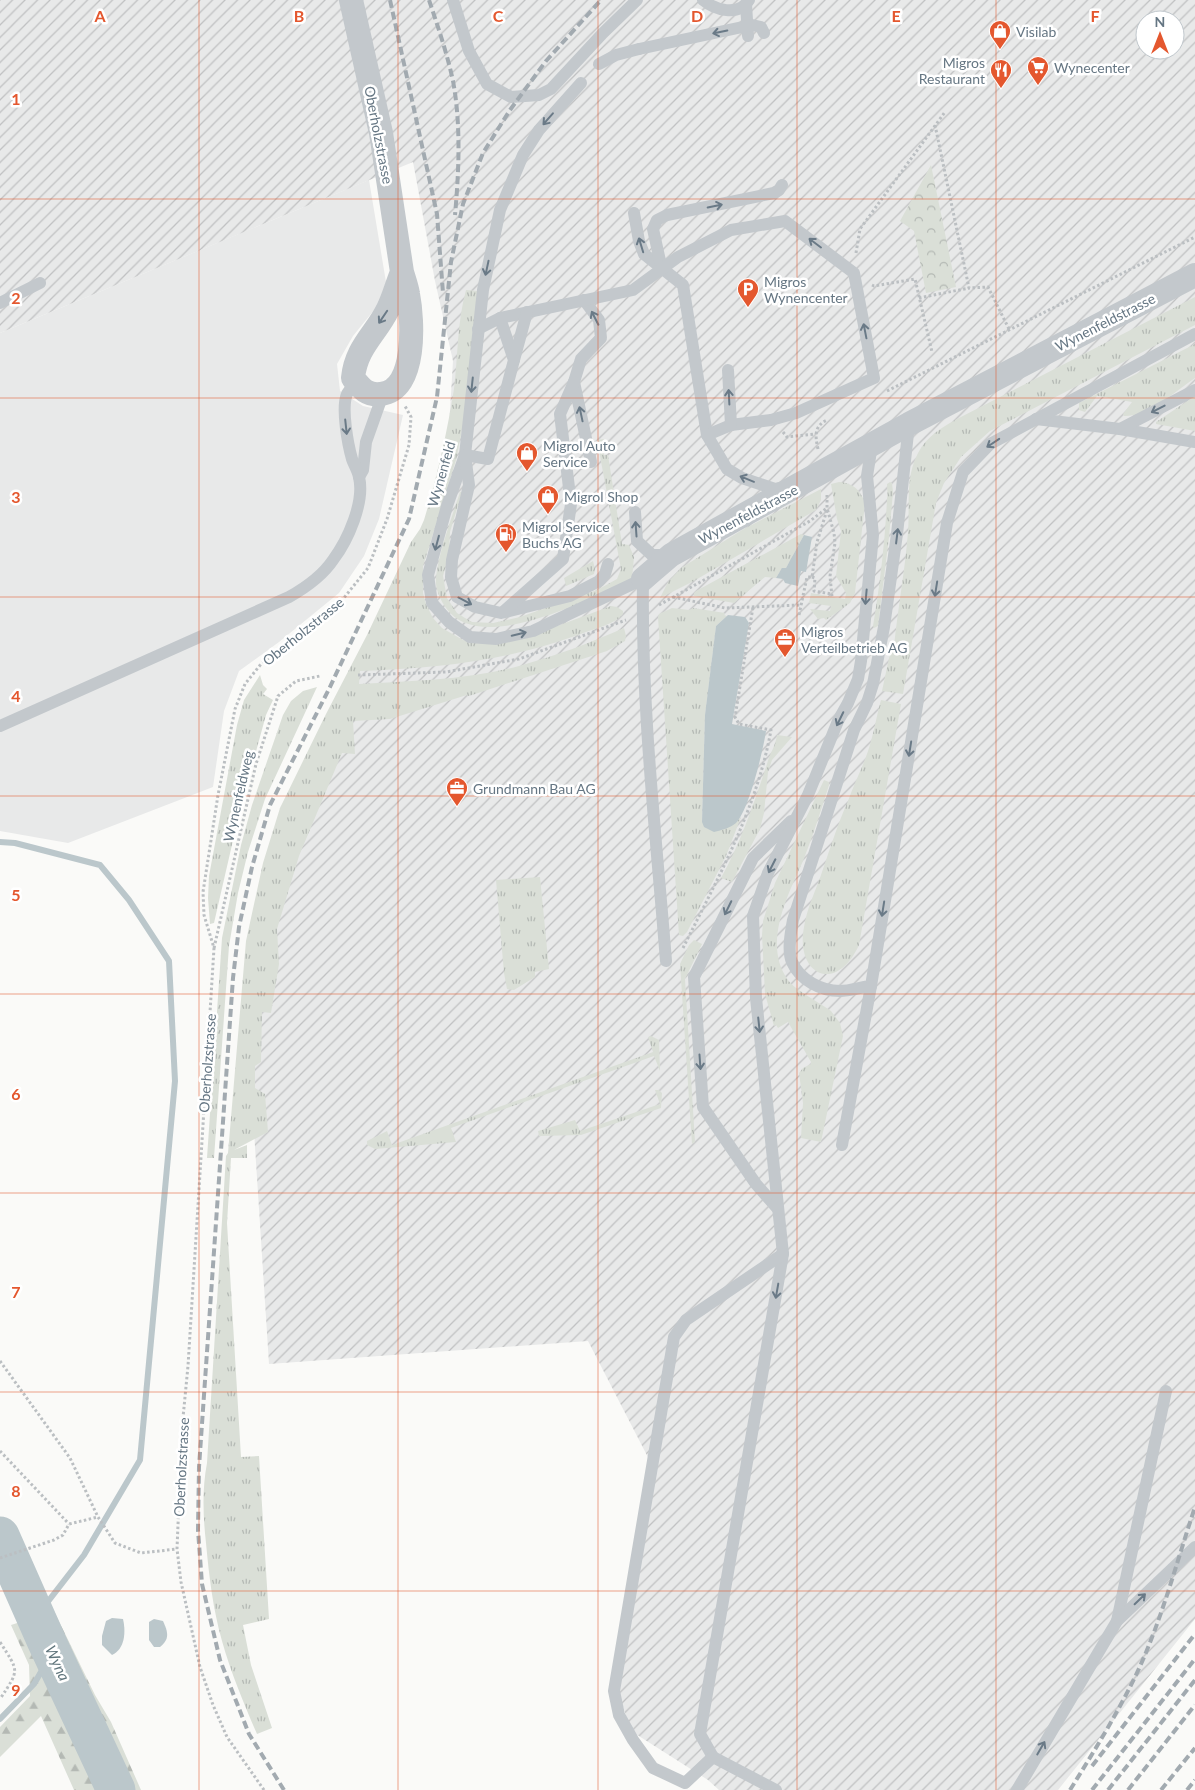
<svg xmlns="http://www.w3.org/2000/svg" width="1195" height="1790" font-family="Lato,sans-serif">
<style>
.built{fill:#e8e9e9}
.industrial{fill:url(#industrial-furrows);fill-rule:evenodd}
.grass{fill:url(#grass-tufts)}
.forest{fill:url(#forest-firs)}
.park{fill:url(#park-crowns)}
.water{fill:#bbc7cb}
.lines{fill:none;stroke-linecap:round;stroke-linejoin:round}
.stream{stroke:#bbc7cb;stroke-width:6}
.river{stroke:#bbc7cb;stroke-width:39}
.path{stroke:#bbbfc2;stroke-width:3;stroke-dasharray:2.5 2.5;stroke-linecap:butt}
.lane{stroke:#c3c8cc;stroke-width:12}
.street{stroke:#c3c8cc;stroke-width:24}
.rail{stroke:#a2aab0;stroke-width:4;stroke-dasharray:8 4;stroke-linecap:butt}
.lane-bridge{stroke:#c3c8cc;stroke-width:12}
.oneway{stroke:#6a7a87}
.grid{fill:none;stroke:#e4572e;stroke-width:1;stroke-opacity:0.55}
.labels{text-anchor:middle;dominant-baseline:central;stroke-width:5;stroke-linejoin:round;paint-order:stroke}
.poi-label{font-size:14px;fill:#657683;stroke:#fff;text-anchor:start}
.street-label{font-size:14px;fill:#657683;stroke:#fff}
.water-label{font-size:15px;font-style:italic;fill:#60757c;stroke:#fff}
.grid-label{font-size:16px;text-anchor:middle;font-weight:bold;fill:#e4572e;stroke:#fff;stroke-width:5;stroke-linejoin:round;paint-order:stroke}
</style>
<defs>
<pattern id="industrial-furrows" width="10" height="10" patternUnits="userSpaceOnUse" patternTransform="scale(1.25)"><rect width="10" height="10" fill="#e8e9e9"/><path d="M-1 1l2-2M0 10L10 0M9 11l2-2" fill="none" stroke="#c0c1c2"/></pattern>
<pattern id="grass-tufts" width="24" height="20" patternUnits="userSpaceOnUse" patternTransform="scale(1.25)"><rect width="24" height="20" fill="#dadfd7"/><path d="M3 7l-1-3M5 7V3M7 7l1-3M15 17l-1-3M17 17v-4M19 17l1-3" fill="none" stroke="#b4b9b4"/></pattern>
<pattern id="forest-firs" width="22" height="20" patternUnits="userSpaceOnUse" patternTransform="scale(1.25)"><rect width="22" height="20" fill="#dadfd7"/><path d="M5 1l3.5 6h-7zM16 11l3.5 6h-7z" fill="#b4b9b4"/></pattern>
<pattern id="park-crowns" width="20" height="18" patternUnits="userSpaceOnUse" patternTransform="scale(1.25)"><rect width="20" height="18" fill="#dadfd7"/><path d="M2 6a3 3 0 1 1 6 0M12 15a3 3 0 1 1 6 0" fill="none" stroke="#b4b9b4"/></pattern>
</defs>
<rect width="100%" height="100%" fill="#fafaf8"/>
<polygon class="built" points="369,180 386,282 379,304 353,336 337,364 340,391 363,406 403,415 379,519 364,556 339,593 279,642 239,671 224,711 213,787 68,843 0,831 0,333"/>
<path class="industrial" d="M0,0h1195v1619l-137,171h-339l-11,-10 -77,-49 -12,-37 35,-225 -66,-128 -319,23 -25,-388 77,-247 54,-86 53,-130 21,-86 4,-66 -18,-80 -22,-119 -413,171zM1145,20h30v30h-30z"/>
<g class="grass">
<path d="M466,290l12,1 -15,134 -7,35 -33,106v27l3,11 7,14 9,10 21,12 13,3 36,-3 48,-15 51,-19 6,1 6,4v3c-8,10 -26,14 -37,18 -78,29 -145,36 -226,39l-1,13c53,-3 108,-4 160,-18 36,-10 71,-23 105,-38l2,8 -1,5 -18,10 -135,44 -4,1 -1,-1 -77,24 -37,2 2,33 -13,-1 -43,103 -22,73 2,35 -8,49 -9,-1 -1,50 -6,4v22l10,6 3,38 -34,18 13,-5v13h-16l-4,65 14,234 18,-1 10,163 -26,6 8,40 21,63 -15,6c-13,-30 -26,-61 -35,-93 -9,-32 -13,-65 -16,-98 -3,-27 -4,-54 1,-80l19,-307 2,-3 18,-212 17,-78 17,-55 46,-94 41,-79 44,-93 9,-13 4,-9c13,-43 23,-87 30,-131 4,-32 3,-67 12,-99z"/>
<path d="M1195,297v28l-205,106 -29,26 -17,26 -8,20 -33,191 -21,-3 7,-33 5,-12c4,-38 11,-76 14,-114 2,-26 -3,-55 10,-79 9,-17 23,-25 39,-34z"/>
<path d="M1195,344v34c-19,13 -48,39 -71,38l-1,-2 9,-12 -35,-6 -12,16 -6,-2v-7z"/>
<polygon points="1195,396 1195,431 1156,424 1156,422"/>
<path d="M604,439l3,12 -4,1 1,3h4l14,89 7,1 5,12 -2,22c-41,19 -152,78 -186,29 -5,-7 -9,-16 -10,-24 -1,-22 17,-70 24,-92h2l-12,40 -1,21 -6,23 4,22 10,15 8,5 7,4 21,1 27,-6 77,-27 20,-11 4,-10 -24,-129z"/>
<path d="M839,482c14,1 21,7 26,21l-10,90 -5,10 -24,17 -2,-2 -6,1 -8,-10 20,2 1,-5 -22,-3 2,-10 34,6 1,-6 -10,-17 5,-45 -4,-12 -6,-35z"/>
<path d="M890,482l2,1 1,9 -4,45 -11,89 -4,2 -1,-2c7,-41 12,-85 14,-127 1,-5 0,-10 0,-15z"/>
<polygon points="821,489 821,500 816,510 692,582 660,598 668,582 681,568 742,530"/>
<polygon points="801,534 804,535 786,568 782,568 776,578 765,577 734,603 694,596 694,593 696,591"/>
<polygon points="593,561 595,569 594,574 566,586 564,578"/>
<polygon points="672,608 689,610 693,608 725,613 724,615 727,616 716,626 705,715 702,822 736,822 741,817 726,856 687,932 683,936 679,935 658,617 659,614"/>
<polygon points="260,675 263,685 267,689 263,694 273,700 266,715 240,810 214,923 210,924 208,898 209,876 237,725 244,700"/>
<polygon points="317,687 265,799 248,852 238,893 229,946 214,1158 207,1158 222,938 241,845 252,805 283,715 291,701 303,691"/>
<path d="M881,700l20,4 -42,241c-23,50 -64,30 -55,-18 3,-20 13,-39 19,-58 8,-23 15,-46 25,-68 7,-20 18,-40 23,-60 4,-14 6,-27 10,-41z"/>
<path d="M777,735l15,2 -20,23 -4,12 -4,41 -4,16 -28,53 -11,-4c20,-36 33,-75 46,-114 3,-12 8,-16 10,-29z"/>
<path d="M824,780l5,2v3c-8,25 -16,51 -26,76 -15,34 -41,83 -15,119 7,10 32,23 43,31l9,12 3,13 -22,106 -20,-4 2,-35 -4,-30 4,-5 8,-4v-2l-23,-40 -10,6 -2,-3 -2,1 -9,-32 -3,-59 1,-14 12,-38z"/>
<polygon points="540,877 549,969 535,972 535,977 514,990 507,989 504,973 496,880"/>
<polygon points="694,940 702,944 685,979 695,1142 692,1144 680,964 689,945"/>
<polygon points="651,1036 659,1040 660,1071 654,1056 451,1128 456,1142 375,1149 367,1145 367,1141 387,1131 392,1145 653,1052 648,1037"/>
<polygon points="655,1090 659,1090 662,1093 661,1108 581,1135 539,1136 538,1131 575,1120 580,1131 660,1104"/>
</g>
<polygon class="forest" points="54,1611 95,1695 111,1722 141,1790 74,1790 41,1716 0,1757 0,1727 30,1696 29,1665 11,1625"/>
<polygon class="park" points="931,165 956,287 926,293 914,231 900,221"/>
<g class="water">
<polygon points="804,535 812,537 806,572 801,571 798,586 785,583 783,579 776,578 782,568 786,568"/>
<path d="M728,615l17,2 4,6 -17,101 34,7c-3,20 -17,79 -30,92 -6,5 -14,7 -22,9l-10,-5 -2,-5 3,-107 11,-89z"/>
<path d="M112,1618l11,1c3,13 2,30 -11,36l-10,-10v-9l4,-15z"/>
<path d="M154,1619l9,2c5,11 7,18 -3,26h-6l-5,-7v-18z"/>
</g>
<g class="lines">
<g class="stream">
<polyline points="0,842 15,843 100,865 129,900 169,961 175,1081 140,1460 84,1555 36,1617"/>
<polyline points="0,1719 34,1684 52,1653"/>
</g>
<polyline class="river" points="0,1536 46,1640 116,1790"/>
<g class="path">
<polyline points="935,125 969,288 988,287 1010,331"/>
<polyline points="856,253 860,229 945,112"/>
<polyline points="872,285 874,286 915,279 932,352"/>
<polyline points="919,298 969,288"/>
<polyline points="887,391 1195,237"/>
<polyline points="783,432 787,437 815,434"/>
<path d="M818,449c-3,-13 -4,-23 9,-29"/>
<polyline points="827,495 827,508 834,533 835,543 830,576 832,597"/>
<polyline points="812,577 815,578 814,591 832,594"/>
<polyline points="673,597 725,608 801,605"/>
<polyline points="659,605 810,521 827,508"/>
<polyline points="799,615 807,577 812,577 817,542 827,510"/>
<polyline points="358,675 446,672 519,659 626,620"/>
<polyline points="214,948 256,764 278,696 296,681 320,676"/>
<path d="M683,948c35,-70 74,-140 88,-218l-32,-6 -4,-7 18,-110"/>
<polyline points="0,1361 70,1458 98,1517 115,1543 141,1553 177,1549"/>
<polyline points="0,1451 69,1524"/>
<polyline points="0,1558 54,1540 63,1535 69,1524 98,1517"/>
<path d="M0,1642c19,30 20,27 0,57"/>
<polyline points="264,1790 227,1737 213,1705 200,1667 181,1582 177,1549 182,1428 188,1366 214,948 204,915 203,892 218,795 235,709 245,684 261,664 339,604 368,568 387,519 409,445 411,417 405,406"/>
</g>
<g class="lane">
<polyline points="453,0 469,51 487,84 511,97 539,95 551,89 603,33 637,0"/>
<path d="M703,0c12,10 35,17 46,0"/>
<polyline points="746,4 748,36"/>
<polyline points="599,64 616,55 639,49"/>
<path d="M581,83l-42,47 -16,25 -23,55 -17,80 -18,165 -18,51 -19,69 4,28 17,19 21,15 26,2 37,-8 110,-52c-2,127 13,255 23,382"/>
<polyline points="634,213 639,241 644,254 683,285 707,435"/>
<polyline points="662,270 653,229 657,220 667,215 774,193 779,190 782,185"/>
<polyline points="584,300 599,320 601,338 581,359 574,382 591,462"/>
<polyline points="0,303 40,283"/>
<polyline points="500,318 514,360 488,459 465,455 469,485 452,560 451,577 457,597 475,607 501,613 570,596 599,581 605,574 608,564"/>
<polyline points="478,329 500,318 633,290 678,257 731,230 785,221 854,273 874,378 796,413 771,420 731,425 707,435 727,469 742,478 775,489 786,487"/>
<polyline points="514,360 527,312"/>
<polyline points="728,370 731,425"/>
<polyline points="1036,419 1120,429 1195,442"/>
<path d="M909,424l-12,110 -13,93 -11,57 -6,19 -13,27 -61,190c-2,11 -6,31 -1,42 8,18 29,29 48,29 10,0 21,-4 31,-5l76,-463 16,-51 27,-28 205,-110"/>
<polyline points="1120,429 1195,390"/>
<polyline points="359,477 363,470 366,442 383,394"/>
<polyline points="635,512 637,541 652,555 668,555"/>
<polyline points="503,612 563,559 571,504 560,414 574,382"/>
<path d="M0,726l289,-129c16,-9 34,-22 44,-37 15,-20 32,-58 26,-83 -1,-6 -5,-12 -7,-18 -4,-14 -11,-51 -5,-65 2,-4 6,-8 9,-12"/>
<polyline points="842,1145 871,986"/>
<polyline points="778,1209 756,1184 703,1107 694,977 753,858 791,821"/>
<polyline points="1117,1621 1166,1391"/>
<polyline points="713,1757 700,1734 783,1254 756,998 753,916 768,873 808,795 838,721 848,703 858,679 861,661 873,535 867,476 872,445"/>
<polyline points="776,1790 713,1757 685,1783 653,1768 633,1740 619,1715 614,1691 674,1337 686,1320 783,1254"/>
<polyline points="1017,1790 1117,1621 1195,1547"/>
</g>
<g class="street">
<path d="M351,0l30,133 21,139c2,7 5,15 6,22 5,26 9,96 -27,100 -14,2 -20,-6 -28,-16 3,-31 23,-44 35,-69 6,-12 9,-25 14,-37"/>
<polyline points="643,579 671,555 909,424 1195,275"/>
</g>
<g class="rail">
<polyline points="390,0 437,214 443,293"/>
<path d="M429,0c9,27 18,53 24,81 8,43 6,90 2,134"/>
<polyline points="1092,1766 1195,1634"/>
<polyline points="284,1790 249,1734 220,1660 202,1584 198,1530 199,1467 233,978 239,927 252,867 270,805 329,689 409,519 437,397 451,262 463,204 483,153 510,110 546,61 601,0"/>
<path d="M1070,1790c23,-37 46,-74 65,-113 26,-54 41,-113 60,-170"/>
<polyline points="1092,1790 1195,1659"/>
<polyline points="1108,1790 1195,1680"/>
<polyline points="1128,1790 1195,1705"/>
<polyline points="1161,1790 1195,1748"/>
<polyline points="1187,1790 1195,1780"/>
</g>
<polyline class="lane-bridge" points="639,49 752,25 761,27 764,33"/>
</g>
<defs><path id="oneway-shaft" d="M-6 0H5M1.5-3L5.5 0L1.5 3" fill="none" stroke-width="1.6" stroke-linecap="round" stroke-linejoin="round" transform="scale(1.25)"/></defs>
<g class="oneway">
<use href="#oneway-shaft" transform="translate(720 32) rotate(168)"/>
<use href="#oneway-shaft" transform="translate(548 119) rotate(131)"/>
<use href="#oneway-shaft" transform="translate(715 206) rotate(-12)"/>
<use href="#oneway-shaft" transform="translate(815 243) rotate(-143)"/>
<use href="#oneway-shaft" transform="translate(641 245) rotate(-107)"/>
<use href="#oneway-shaft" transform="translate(487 268) rotate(102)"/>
<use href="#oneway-shaft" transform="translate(383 317) rotate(124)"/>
<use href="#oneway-shaft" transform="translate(595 318) rotate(-117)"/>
<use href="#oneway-shaft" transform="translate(865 331) rotate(-101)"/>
<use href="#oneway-shaft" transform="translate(472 385) rotate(96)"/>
<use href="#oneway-shaft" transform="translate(729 397) rotate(-93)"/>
<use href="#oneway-shaft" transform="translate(1158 409) rotate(153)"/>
<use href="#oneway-shaft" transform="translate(581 414) rotate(-102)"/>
<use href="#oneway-shaft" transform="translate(346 427) rotate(84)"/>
<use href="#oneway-shaft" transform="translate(993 443) rotate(146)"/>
<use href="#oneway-shaft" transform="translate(747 479) rotate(-158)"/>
<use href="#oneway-shaft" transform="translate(636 529) rotate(-94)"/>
<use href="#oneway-shaft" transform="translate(897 536) rotate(-83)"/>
<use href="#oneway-shaft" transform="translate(437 543) rotate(105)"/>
<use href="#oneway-shaft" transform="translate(936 589) rotate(99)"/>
<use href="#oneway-shaft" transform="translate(866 597) rotate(95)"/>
<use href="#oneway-shaft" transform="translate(465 601) rotate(28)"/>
<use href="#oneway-shaft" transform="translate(519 634) rotate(-13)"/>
<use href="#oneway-shaft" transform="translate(840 719) rotate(116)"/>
<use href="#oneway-shaft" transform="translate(910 749) rotate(99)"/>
<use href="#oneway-shaft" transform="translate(772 866) rotate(117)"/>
<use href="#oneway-shaft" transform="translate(728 908) rotate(116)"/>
<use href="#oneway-shaft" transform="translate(883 909) rotate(99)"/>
<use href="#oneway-shaft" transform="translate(759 1025) rotate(84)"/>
<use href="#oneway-shaft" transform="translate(700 1062) rotate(86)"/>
<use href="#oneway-shaft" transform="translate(777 1291) rotate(100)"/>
<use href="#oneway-shaft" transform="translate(1140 1599) rotate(-44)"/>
<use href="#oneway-shaft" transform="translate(1041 1748) rotate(-60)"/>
</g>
<path class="grid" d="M199,0v1790M398,0v1790M598,0v1790M797,0v1790M996,0v1790M0,199h1195M0,398h1195M0,597h1195M0,796h1195M0,994h1195M0,1193h1195M0,1392h1195M0,1591h1195"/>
<defs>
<g id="shop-pin" transform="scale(1.125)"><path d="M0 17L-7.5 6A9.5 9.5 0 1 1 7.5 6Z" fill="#e4572e" stroke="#fff"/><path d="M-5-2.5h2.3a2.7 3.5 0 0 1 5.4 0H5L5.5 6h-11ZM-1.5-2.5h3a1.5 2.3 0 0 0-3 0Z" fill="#fff"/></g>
<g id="supermarket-pin" transform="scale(1.125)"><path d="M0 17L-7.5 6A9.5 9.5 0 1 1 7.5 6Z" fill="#e4572e" stroke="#fff"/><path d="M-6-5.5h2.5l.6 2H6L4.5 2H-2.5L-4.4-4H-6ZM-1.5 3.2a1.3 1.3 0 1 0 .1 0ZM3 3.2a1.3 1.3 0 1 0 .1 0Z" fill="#fff"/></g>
<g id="restaurant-pin" transform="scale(1.125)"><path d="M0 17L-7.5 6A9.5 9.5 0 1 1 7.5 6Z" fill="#e4572e" stroke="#fff"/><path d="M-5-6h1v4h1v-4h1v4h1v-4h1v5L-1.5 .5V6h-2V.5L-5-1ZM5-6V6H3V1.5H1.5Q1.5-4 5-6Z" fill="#fff"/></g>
<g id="parking-pin" transform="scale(1.125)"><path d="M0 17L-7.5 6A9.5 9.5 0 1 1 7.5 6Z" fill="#e4572e" stroke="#fff"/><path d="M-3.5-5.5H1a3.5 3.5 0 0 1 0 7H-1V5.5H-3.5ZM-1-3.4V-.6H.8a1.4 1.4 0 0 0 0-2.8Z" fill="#fff"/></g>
<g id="fuel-pin" transform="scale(1.125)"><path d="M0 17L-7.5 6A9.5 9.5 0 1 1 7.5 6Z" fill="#e4572e" stroke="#fff"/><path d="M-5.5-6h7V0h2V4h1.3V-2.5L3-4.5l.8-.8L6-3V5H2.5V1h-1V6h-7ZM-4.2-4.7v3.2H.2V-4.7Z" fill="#fff"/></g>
<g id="office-pin" transform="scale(1.125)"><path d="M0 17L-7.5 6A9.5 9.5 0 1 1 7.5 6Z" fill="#e4572e" stroke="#fff"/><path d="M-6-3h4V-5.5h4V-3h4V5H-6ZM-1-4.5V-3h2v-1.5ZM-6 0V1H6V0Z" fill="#fff"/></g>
</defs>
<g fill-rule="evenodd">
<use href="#shop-pin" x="1000" y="31"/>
<use href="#supermarket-pin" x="1038" y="67"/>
<use href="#restaurant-pin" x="1001" y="70"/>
<use href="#parking-pin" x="748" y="289"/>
<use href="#shop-pin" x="527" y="453"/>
<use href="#shop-pin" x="548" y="496"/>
<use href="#fuel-pin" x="506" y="534"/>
<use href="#office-pin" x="785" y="639"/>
<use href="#office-pin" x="457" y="788"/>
</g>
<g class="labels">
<g class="poi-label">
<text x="1016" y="31">Visilab</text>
<text x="985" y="62" text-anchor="end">Migros<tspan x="985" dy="16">Restaurant</tspan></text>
<text x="1054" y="67">Wynecenter</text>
<text x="764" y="281">Migros<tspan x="764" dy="16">Wynencenter</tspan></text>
<text x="543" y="445">Migrol Auto<tspan x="543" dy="16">Service</tspan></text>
<text x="564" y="496">Migrol Shop</text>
<text x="522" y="526">Migrol Service<tspan x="522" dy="16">Buchs AG</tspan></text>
<text x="801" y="631">Migros<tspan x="801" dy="16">Verteilbetrieb AG</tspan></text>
<text x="473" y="788">Grundmann Bau AG</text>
</g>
<g class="street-label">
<text transform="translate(379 135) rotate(79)">Oberholzstrasse</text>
<text transform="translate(1105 322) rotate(-27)">Wynenfeldstrasse</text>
<text transform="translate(441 474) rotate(-74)">Wynenfeld</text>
<text transform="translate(748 514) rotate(-28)">Wynenfeldstrasse</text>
<text transform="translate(303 631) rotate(-39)">Oberholzstrasse</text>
<text transform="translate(238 796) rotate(-77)">Wynenfeldweg</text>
<text transform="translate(207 1063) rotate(-86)">Oberholzstrasse</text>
<text transform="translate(181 1467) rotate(-87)">Oberholzstrasse</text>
</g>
<g class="water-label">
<text transform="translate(58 1663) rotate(65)">Wyna</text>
</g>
</g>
<g class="grid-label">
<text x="100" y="22">A</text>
<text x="299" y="22">B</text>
<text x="498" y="22">C</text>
<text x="697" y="22">D</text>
<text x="896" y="22">E</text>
<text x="1095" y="22">F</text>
<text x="16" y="105">1</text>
<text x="16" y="304">2</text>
<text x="16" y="503">3</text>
<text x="16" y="702">4</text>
<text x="16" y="901">5</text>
<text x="16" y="1100">6</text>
<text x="16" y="1298">7</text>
<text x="16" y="1497">8</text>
<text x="16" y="1696">9</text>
</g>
<g transform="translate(1160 35)"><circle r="24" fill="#ffffff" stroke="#c1c8cd"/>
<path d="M0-4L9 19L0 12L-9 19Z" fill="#e4572e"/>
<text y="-8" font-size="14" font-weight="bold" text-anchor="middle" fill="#657683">N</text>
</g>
</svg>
